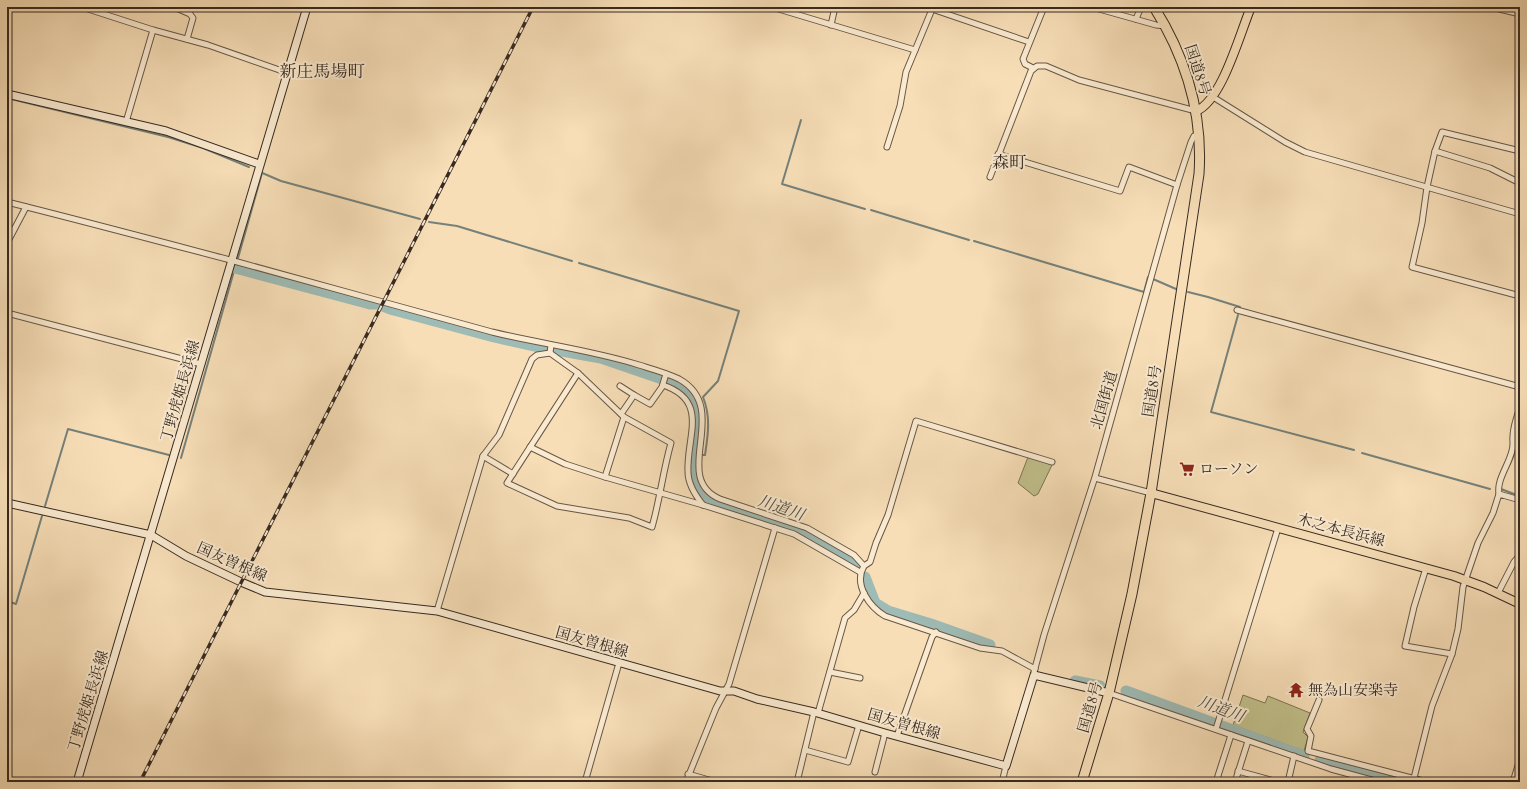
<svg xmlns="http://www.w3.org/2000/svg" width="1527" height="789" font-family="Cardo,'Noto Serif JP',serif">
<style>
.green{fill:#c1c08b;stroke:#7c7556}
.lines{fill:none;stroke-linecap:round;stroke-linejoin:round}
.stream{stroke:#75817a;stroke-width:2}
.river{stroke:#9ebbb5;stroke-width:11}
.street-casing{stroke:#675746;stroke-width:7}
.secondary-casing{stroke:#372a21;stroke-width:9}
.primary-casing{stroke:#372a21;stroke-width:10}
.highway-casing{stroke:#372a21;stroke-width:11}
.street{stroke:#faead0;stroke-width:5}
.secondary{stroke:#faead0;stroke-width:7}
.primary{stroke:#f7deb7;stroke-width:8}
.highway{stroke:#f7deb7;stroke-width:9}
.rail-casing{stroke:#372a21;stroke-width:3.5}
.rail{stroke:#faead0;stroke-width:2;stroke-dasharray:6;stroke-linecap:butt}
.labels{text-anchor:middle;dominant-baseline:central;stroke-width:4;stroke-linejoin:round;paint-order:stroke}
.street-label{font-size:15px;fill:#372a21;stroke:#faead0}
.poi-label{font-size:15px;fill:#372a21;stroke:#faead0;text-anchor:start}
.water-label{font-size:16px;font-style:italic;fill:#514e46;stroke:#faead0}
.quarter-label{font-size:17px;fill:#372a21;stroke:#faead0}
</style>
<rect width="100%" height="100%" fill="#f7deb7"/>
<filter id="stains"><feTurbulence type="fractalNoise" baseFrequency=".005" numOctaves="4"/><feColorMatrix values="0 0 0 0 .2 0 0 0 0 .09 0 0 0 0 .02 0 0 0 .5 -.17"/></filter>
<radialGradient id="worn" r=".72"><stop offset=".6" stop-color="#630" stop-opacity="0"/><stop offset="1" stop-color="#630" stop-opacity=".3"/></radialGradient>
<g class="green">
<polygon points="1028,457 1052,465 1038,494 1034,496 1018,483"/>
<polygon points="1243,695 1265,703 1268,696 1310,713 1303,732 1308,737 1304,751 1233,725"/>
</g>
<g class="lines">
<g class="stream">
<polyline points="7,98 168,137 203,148 249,167"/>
<polyline points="801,120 782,184 865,209"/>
<polyline points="260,172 281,181 420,219"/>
<polyline points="871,210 969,240"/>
<polyline points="429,222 457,226 572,261"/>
<polyline points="974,241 1144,292 1148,277"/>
<polyline points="238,258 262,173"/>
<path d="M579,263l160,48 -21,70 -15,16c8,20 5,38 2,58h-2"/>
<polyline points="1153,279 1176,289"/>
<polyline points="1188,292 1208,297 1240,307"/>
<polyline points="1238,315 1211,412 1354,450"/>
<polyline points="1362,453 1490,489"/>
<polyline points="695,454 696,454"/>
<polyline points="181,458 236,264"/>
<polyline points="1501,489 1514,494"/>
<polyline points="1519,496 1520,496"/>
<polyline points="45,506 68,429 169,455"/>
<polyline points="7,601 16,604 42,516"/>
</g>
<g class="river">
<polyline points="235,268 370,304 378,304 390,309 494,337 543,348"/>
<path d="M556,350l45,8 73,25c54,36 -10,89 39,118l92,32 52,31"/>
<polyline points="865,577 875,603 888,611 931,624 990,645"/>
<polyline points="1075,681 1100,686"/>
<polyline points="1126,691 1304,756"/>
<polyline points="1320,760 1408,782"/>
</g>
<g class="street-casing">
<g id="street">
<polyline points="82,7 153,30 208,45 288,73"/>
<polyline points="174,7 190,14 193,18 187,39"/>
<polyline points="772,7 915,50"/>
<polyline points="1092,7 1156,25 1166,26"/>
<polyline points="1491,7 1520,14"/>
<polyline points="932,9 1029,42"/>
<polyline points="1136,19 1141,7"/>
<polyline points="831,25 835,7"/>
<polyline points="1033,68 1025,64 1023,59 1044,7"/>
<polyline points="1213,97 1285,142 1305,152 1520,214"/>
<polyline points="126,122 153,30"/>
<polyline points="887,147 900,106 906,72 933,7"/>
<polyline points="1435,151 1490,168 1520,183"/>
<polyline points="1520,151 1442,132 1435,151 1427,187 1422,223 1412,267 1520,296"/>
<polyline points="998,154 1120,191 1129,167 1177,185"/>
<polyline points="990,177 1031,71 1037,66 1046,66 1079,80 1196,111"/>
<path d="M7,202c76,19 151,39 227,59 86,23 172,48 258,71 49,12 99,18 147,33 13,4 28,8 40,14 54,30 -10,98 41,120l87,29 47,27 10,11c-11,19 6,41 21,50l95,32 22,3 33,18"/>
<polyline points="7,243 26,207"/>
<polyline points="1237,310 1520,387"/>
<polyline points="7,313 201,364"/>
<polyline points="550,353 578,373"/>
<path d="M578,373l46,44 47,26c-8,28 -11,56 -19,84l-23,-9 -72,-12 -50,-23z"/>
<path d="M663,385c47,16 23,52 25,87 0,12 7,23 15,33"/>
<polyline points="620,386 634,395"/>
<polyline points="621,414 634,395 650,404 662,387 666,374"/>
<polyline points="530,447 565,464 605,477 624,417"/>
<polyline points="483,456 513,474"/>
<polyline points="605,477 703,505 794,534 860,572"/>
<polyline points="1095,478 1151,493"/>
<path d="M1499,494c-3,-17 15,-35 14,-51 -1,-12 3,-24 7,-36"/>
<polyline points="864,566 870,562 876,543 888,515 916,421 1052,462"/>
<polyline points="1426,568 1414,607 1405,646 1452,654"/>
<polyline points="1498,593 1514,562 1520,555"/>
<polyline points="437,611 483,456 499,435 532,359 537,355 550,353 551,345"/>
<polyline points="830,672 860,678"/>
<polyline points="1034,672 1044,635 1095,477 1177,185 1191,142 1194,136 1199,135"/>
<polyline points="1109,693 1331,769 1379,782"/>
<polyline points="1319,700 1307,729 1311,736 1308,751 1427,782"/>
<polyline points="818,713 845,618 854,610 864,593"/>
<polyline points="1216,729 1278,528"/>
<polyline points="897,736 932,637 936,632"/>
<polyline points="805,750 848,762 859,725"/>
<polyline points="1238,771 1278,782"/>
<polyline points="875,772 885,733"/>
<polyline points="688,774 716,782"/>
<polyline points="1414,778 1432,706 1452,654 1458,629 1463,587 1478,543 1493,513 1499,494 1520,500"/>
<polyline points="585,782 619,663"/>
<polyline points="686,782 716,708 729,684 775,528"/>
<polyline points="797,782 814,712"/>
<polyline points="1002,782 1006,766"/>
<polyline points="1216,782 1231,735"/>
<polyline points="1235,782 1248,741"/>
<polyline points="1288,782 1294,756"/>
<polyline points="1513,782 1520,759"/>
</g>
</g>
<g class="secondary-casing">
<g id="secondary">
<polyline points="7,94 166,131 259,164"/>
<polyline points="7,503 151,535 186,556 241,582 265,592 437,611 720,691 734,691 757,699 814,712 885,733 1006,766 1034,675 1109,693"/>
<polyline points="77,782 307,7"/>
</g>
</g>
<g class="primary-casing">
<g id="primary">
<path d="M1196,111c26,-10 44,-78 55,-104"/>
<polyline points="1151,493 1454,576 1484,587 1520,604"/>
</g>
</g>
<g class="highway-casing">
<path id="highway" d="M1082,782l27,-89 23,-99 19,-101 48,-319c4,-60 -13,-116 -45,-167"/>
</g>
<use href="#street" class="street"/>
<use href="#secondary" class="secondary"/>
<use href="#primary" class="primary"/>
<use href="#highway" class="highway"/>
<g class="rail-casing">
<polyline id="rail" points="140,782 533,7"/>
</g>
<use href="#rail" class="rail"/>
</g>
<defs>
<g id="supermarket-bare" transform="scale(1.2)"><path d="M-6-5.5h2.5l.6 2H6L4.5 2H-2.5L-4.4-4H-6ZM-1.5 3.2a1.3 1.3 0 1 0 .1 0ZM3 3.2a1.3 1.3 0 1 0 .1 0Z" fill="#8f2418" stroke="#faead0" stroke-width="2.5" paint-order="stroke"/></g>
<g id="temple-bare" transform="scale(1.2)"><path d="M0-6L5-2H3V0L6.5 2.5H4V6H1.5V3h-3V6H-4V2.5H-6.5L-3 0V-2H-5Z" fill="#8f2418" stroke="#faead0" stroke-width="2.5" paint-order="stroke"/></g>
</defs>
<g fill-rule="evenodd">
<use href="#supermarket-bare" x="1187" y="469"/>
<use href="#temple-bare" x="1296" y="690"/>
</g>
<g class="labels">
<g class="street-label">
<text transform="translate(1198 70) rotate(72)">国道8号</text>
<text transform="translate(180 391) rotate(-74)">丁野虎姫長浜線</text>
<text transform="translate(1152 391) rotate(-81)">国道8号</text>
<text transform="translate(1104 400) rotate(-74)">北国街道</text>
<text transform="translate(1341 530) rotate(15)">木之本長浜線</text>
<text transform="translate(232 562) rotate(24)">国友曽根線</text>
<text transform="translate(592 642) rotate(16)">国友曽根線</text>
<text transform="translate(88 701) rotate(-73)">丁野虎姫長浜線</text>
<text transform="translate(1090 707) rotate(-74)">国道8号</text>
<text transform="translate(904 724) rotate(16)">国友曽根線</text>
</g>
<g class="poi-label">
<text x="1199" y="469">ローソン</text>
<text x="1308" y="690">無為山安楽寺</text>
</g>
<g class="water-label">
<text transform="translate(781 508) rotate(19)">川道川</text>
<text transform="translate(1221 709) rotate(20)">川道川</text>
</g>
<g class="quarter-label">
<text x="322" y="71">新庄馬場町</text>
<text x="1009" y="162">森町</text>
</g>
</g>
<rect width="1527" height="789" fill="none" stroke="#f7deb7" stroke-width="24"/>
<rect x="8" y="8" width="1511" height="773" fill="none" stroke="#372a21" stroke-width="2"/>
<rect x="12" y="12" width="1503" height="765" fill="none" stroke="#372a21"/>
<rect width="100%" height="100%" filter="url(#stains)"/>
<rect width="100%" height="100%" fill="url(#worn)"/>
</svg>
